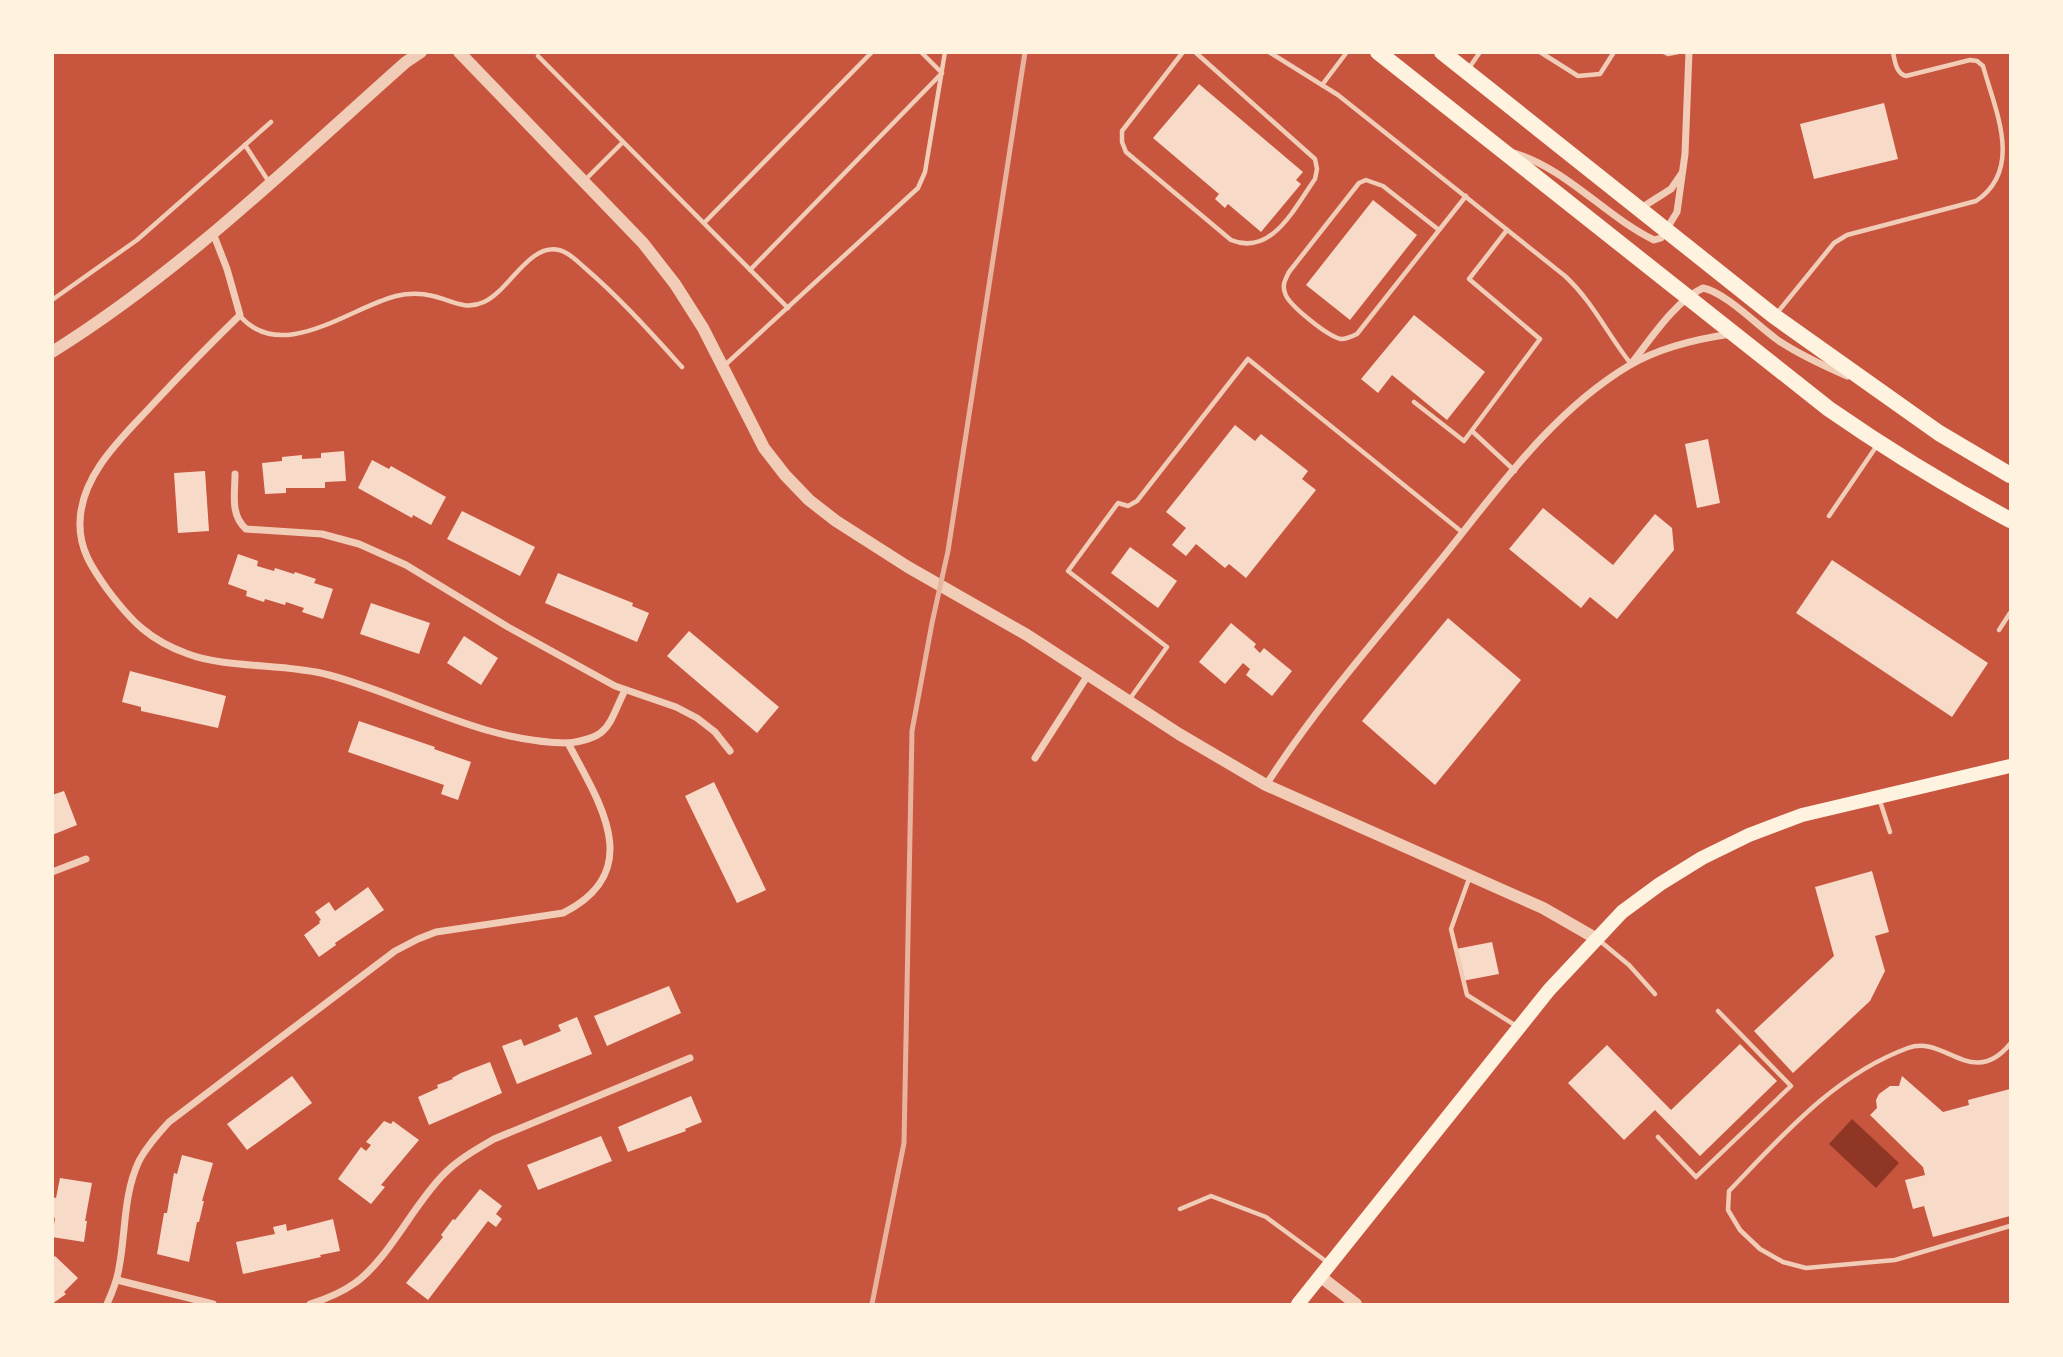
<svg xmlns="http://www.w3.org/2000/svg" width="2063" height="1357" font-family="Georgia,serif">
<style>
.water{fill:#8f3625}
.building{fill:#f7dbc8}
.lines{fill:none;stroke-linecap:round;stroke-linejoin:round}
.service{stroke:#f1ccb7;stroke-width:4.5}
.minor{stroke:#f1ccb7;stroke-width:7}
.tertiary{stroke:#f1ccb7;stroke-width:12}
.secondary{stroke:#fff3e0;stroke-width:14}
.primary{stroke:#fff3e0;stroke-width:16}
.rail{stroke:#e9b49f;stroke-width:5}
</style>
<rect width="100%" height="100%" fill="#c8553d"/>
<polygon class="water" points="1852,1119 1899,1163 1876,1188 1829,1144"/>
<g class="building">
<polygon points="1199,84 1303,172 1296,180 1301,184 1261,232 1228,204 1225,208 1215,199 1219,194 1153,138"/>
<polygon points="1884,103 1898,159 1814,179 1800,124"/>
<polygon points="1373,200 1417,235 1350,320 1306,285"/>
<polygon points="1414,315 1485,372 1447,420 1392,375 1378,393 1361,379"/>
<polygon points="1235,425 1255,441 1261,434 1308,471 1302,479 1316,490 1246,578 1229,564 1225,568 1196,544 1186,556 1172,545 1186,528 1166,512"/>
<polygon points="1708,439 1720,503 1697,508 1685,444"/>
<polygon points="344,451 346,481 325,482 325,488 286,488 286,493 265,494 262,463 282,461 282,457 302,455 302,459 321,458 321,453"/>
<polygon points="372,460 389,469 391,466 446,497 431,525 413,515 412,518 358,488"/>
<polygon points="205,471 209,531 178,533 174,473"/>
<polygon points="1543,508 1613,565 1655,514 1672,528 1674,550 1617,619 1590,597 1581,608 1509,549"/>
<polygon points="462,511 535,547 520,576 447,539"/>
<polygon points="1130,547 1177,581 1158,608 1111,573"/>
<polygon points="238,554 258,561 257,566 274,571 275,568 294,574 295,572 316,579 314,583 333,589 323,619 302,612 304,608 286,602 285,605 265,599 264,602 246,596 247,591 228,584"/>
<polygon points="1832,560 1988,663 1952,717 1796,613"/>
<polygon points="558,573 633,603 632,606 649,613 637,642 545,603"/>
<polygon points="371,603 430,623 419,654 360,634"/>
<polygon points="1448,618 1521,680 1435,785 1362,721"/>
<polygon points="1231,623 1256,644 1254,647 1260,653 1264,648 1292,671 1272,696 1246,675 1250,669 1243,663 1225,684 1199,662"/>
<polygon points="689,631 779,707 757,733 667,656"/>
<polygon points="464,636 498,658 481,685 447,663"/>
<polygon points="130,671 226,696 218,728 141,711 141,707 122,702"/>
<polygon points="359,721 435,747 434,749 471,762 458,800 441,794 444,785 348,752"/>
<polygon points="714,782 766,890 737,903 685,796"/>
<polygon points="64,791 77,825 52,835 52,795"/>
<polygon points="1872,871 1889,932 1875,936 1885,971 1870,1001 1793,1073 1754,1031 1834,956 1815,887"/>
<polygon points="368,887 384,910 335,943 336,945 319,957 304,935 320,923 319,921 321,920 315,912 329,902 335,911"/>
<polygon points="1492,942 1499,974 1462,981 1456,949"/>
<polygon points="669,986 681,1013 607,1046 594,1016"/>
<polygon points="577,1017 592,1054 517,1084 502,1046 521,1039 524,1046 561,1031 558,1025"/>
<polygon points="1740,1044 1777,1081 1700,1156 1655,1110 1624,1140 1568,1083 1607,1045 1671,1110"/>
<polygon points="490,1062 502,1093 429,1125 418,1097 438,1088 437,1085 453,1079 452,1078 461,1073"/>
<polygon points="292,1076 312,1103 247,1150 227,1124"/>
<polygon points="1902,1076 1943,1112 1969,1105 1968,1100 2010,1089 2010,1216 1933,1237 1924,1206 1913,1209 1905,1180 1925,1175 1923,1167 1870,1115 1877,1108 1876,1100 1879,1094 1890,1086 1899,1086"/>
<polygon points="691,1096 702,1122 685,1129 686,1131 628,1152 618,1127"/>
<polygon points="384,1121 391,1124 393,1121 419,1140 381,1185 385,1187 371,1204 338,1179 361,1147 366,1151 371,1145 366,1142"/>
<polygon points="601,1136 612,1161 538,1190 527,1165"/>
<polygon points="182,1155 213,1163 202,1201 204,1201 199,1222 197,1222 189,1262 157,1254 164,1213 167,1213 174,1173 177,1174"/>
<polygon points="60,1178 92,1183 85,1221 87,1221 84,1242 52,1237 55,1218 52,1217 52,1197 56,1198"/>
<polygon points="480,1189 502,1206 496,1214 502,1219 496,1227 488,1221 428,1300 406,1283 443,1237 441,1235 453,1219 455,1220"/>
<polygon points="333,1219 340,1251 320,1255 321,1257 243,1274 236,1242 275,1234 273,1227 286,1224 287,1231"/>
<polygon points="55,1256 78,1278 64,1292 66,1294 52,1304 52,1259"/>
</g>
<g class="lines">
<g class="service">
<path d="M1183,52l-61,79v11l4,10 105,88c41,17 64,-33 84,-61l2,-10 -2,-10 -120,-107"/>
<path d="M1269,52l69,43 227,181c28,26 43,59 66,88"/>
<polyline points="1540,52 1578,76 1600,74 1614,52"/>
<polyline points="1664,52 1668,54 1678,52"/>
<polyline points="538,56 788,308"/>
<polyline points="1469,68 1480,52"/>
<polyline points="1322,85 1347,52"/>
<polyline points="245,145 271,122"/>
<polyline points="584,181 623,142"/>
<polyline points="704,223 872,52"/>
<path d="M1439,230l-56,-44 -17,-6 -7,3 -70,89c-4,8 -7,13 -4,21 3,12 44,44 56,46 6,0 10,-2 16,-5l109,-138"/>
<polyline points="750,270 942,73 921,52"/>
<polyline points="52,300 137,240 245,145 269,182"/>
<path d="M1777,313l57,-70 13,-8 129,-34c48,-32 19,-91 7,-135l-6,-5 -7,-1 -64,16c-10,-3 -11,-14 -13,-24"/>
<path d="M240,316c42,48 109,-8 156,-20 12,-3 25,-3 37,0 18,4 31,15 51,6 25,-11 45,-59 75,-52 10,2 19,12 26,18 35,30 66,65 97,99"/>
<polyline points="725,365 918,188 925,172 945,52"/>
<polyline points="1414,402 1464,441 1540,339 1469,279 1507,230"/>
<polyline points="1472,431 1515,471"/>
<polyline points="1829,516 1878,444"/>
<polyline points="1999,630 2010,613"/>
<polyline points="1129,700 1167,647 1068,571 1118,503 1128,506 1137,501 1248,359 1462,532"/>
<polyline points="1880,801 1890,832"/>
<polyline points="1470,876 1451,929 1467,995 1518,1027"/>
<polyline points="1600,941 1629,965 1655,994"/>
<path d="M2010,1044c-38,46 -66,-10 -102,4 -74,27 -126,88 -179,143l-1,19 12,20 20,19 23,13 23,6 89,-8 115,-34"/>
<polyline points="1658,1137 1696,1177 1791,1086 1718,1011"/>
<polyline points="1180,1209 1211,1196 1266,1217 1327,1262"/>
</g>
<g class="minor">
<path d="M1514,153c53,16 91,63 140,87l7,-2 16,-26 8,-58 4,-102"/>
<polyline points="1641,208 1671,189 1682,173"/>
<path d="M1631,364c19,-24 44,-63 72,-76 22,4 56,39 76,53 21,14 45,25 68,35"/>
<path d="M235,474c0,20 -5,41 11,55l76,5 37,10 47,21 102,62 107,59 61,21 21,11 18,14 15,19"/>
<path d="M568,743c42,-5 40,-18 57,-53"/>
<polyline points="1035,758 1088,675"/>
<path d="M1266,785c50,-78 111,-147 169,-218 59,-72 114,-154 195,-202 31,-18 66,-26 101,-31"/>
<polyline points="52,872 86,859"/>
<polyline points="117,1280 213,1304"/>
<path d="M107,1304c5,-11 10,-23 12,-36 7,-36 4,-73 20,-107 8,-15 19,-27 30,-39l226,-171 23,-12 18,-7 127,-19c84,-42 36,-111 5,-170 -87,-1 -157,-46 -239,-68 -44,-12 -101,-6 -141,-21 -39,-14 -57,-33 -81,-65 -15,-21 -28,-40 -27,-67 1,-49 45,-87 74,-119 28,-30 56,-59 86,-88l-13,-46 -14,-36"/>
<path d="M310,1304c16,-5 31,-11 45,-21 34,-24 59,-80 90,-110 14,-14 32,-24 49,-34l196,-81"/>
</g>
<g class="tertiary">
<polyline points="459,52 643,243 675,284 703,328 764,448 785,475 809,500 836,521 908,567 1027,635 1179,734 1266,785 1543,908 1597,939"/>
<path d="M52,352c130,-81 240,-189 354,-290l15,-10"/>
<polyline points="1321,1277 1356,1304"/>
</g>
<polyline class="secondary" points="1298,1304 1549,990 1622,912 1660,884 1702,858 1749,835 1802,815 2010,766"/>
<g class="primary">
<path d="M1378,52l451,357c59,41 118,77 181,111"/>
<polyline points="1442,52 1774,316 1939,433 2010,475"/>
</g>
<polyline class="rail" points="872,1304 904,1143 912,731 932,623 948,551 1025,52"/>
</g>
<rect width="2063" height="1357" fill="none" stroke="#fff3e0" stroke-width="108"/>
</svg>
